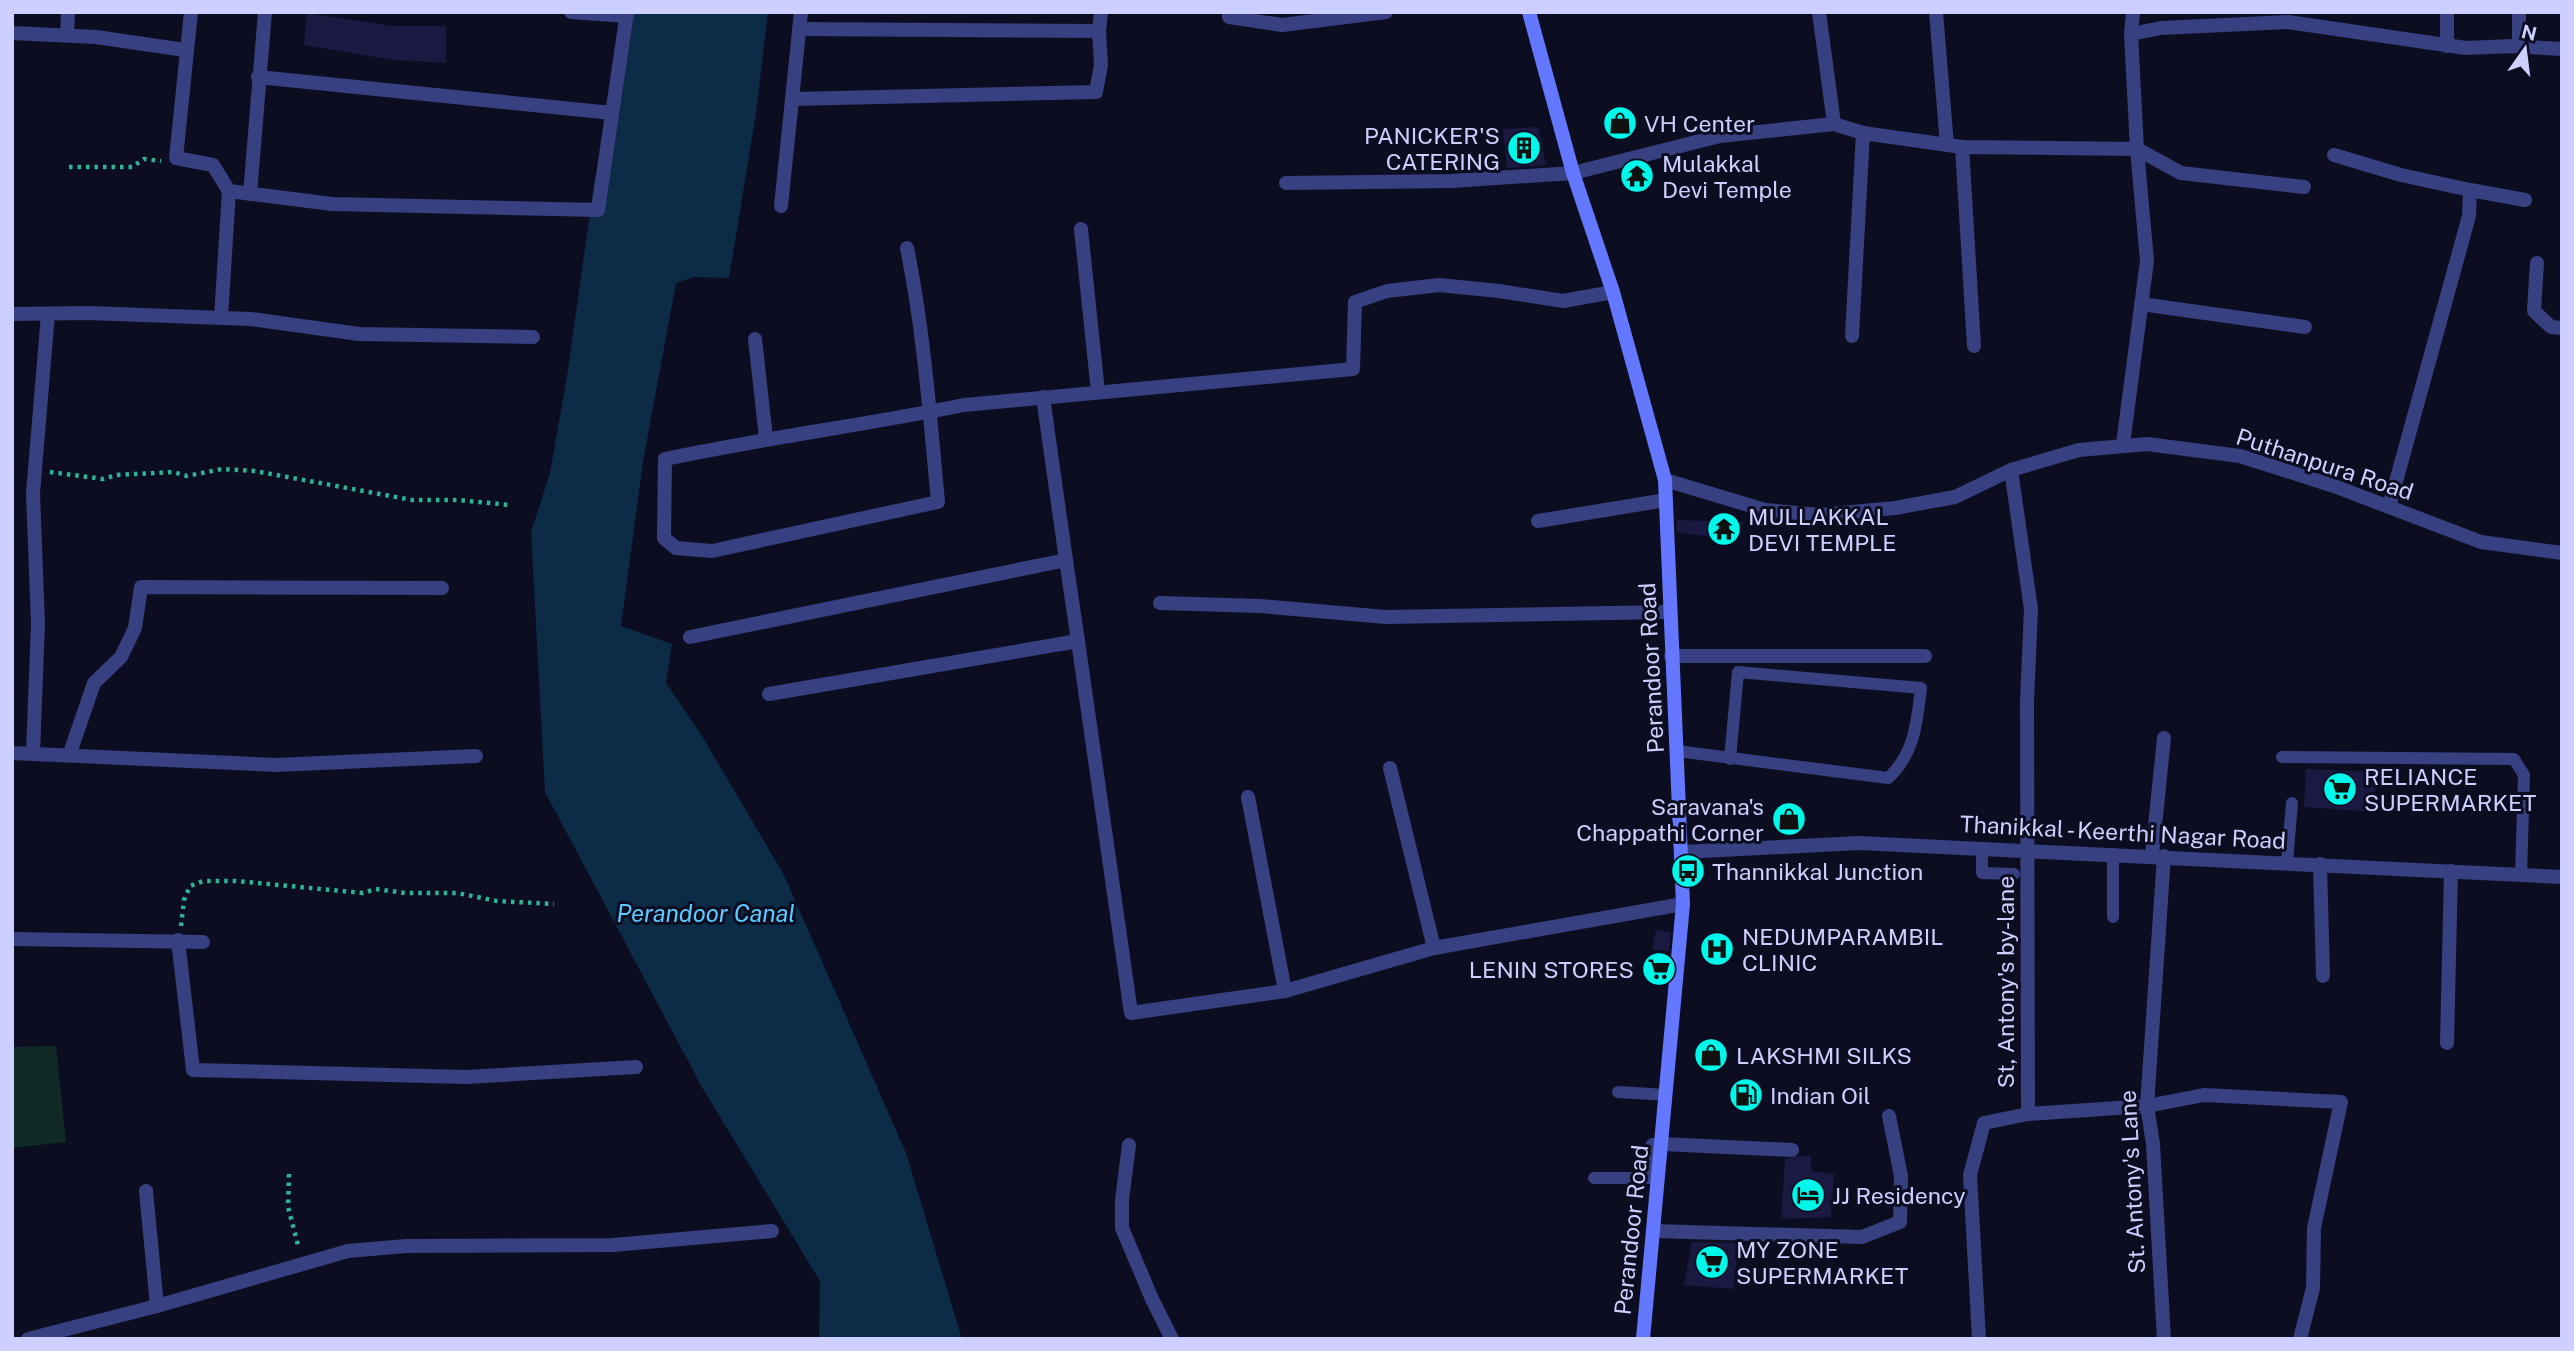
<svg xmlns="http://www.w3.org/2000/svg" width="2574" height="1351" font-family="'Public Sans',sans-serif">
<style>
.green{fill:#102b26}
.water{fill:#0c2b46}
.building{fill:#1b1942}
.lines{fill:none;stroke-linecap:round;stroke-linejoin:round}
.path{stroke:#2db396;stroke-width:4.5;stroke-dasharray:3.5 5;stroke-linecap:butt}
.lane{stroke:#374080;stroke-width:12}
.street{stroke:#374080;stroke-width:14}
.secondary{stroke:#6478ff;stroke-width:14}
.labels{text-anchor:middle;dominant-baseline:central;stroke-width:6;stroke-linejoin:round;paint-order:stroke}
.poi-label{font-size:23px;fill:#cdcfff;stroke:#0d0d21;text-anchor:start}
.street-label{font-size:23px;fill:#cdcfff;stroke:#0d0d21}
.water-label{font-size:24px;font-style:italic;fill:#5bccff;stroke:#0d0d21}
</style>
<rect width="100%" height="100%" fill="#0d0d21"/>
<polygon class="green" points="56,1046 66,1142 12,1148 12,1047"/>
<polygon class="water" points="627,12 768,12 756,113 729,278 694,277 676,283 643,462 621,626 672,644 666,683 702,736 784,875 906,1153 962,1339 819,1339 820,1281 703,1089 545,792 531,532 550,473 567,376 594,184"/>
<g class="building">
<polygon points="307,13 392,26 446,26 446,63 392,60 304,45"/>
<polygon points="1538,127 1546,165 1507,168 1503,129"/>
<polygon points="1676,520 1743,522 1738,541 1677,532"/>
<polygon points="2306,769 2375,772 2376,812 2304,807"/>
<polygon points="1656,930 1671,932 1669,951 1652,949"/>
<polygon points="1799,1156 1811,1156 1811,1171 1834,1174 1831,1217 1781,1219 1785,1159"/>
<polygon points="1692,1242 1739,1243 1733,1289 1684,1285"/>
</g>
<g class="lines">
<g class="path">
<polyline points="69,167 132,167 144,159 161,161"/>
<polyline points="50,472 103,479 117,475 173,472 187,476 222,469 255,471 412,500 458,500 510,505"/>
<polyline points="181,926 184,900 190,886 203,881 236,881 363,893 376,889 405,893 457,893 497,901 554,904"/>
<polyline points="289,1174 288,1207 299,1249"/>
</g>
<g class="lane">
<path d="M1677,751l211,27c27,-24 29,-57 33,-90l-183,-16 -8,87"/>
<polyline points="2282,757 2514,759 2524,775 2521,875"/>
<polyline points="1982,848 1982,873 2014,874"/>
<polyline points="2287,862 2292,803"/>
<polyline points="2113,917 2113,854"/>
<polyline points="1618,1092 1666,1095"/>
<polyline points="1594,1178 1650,1178 1652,1144 1662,1144"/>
</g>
<g class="street">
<polyline points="191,12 176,158 213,165 229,191"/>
<polyline points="571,12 627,16"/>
<polyline points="1229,12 1229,17 1282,25 1386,12"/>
<polyline points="1819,12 1834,124"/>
<polyline points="1936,12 1947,145"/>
<polyline points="799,29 1099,31 1101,12"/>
<polyline points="12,33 96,37 185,50"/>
<polyline points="2131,34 2161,28 2288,22 2466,48 2512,46 2562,49"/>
<polyline points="67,35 68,12"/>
<polyline points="2447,46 2447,12"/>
<polyline points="2519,46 2519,12"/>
<polyline points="258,77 612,113"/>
<polyline points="794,99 1096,92 1101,65 1099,31"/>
<polyline points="1962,147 1974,346"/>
<polyline points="2334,155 2401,175 2470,190 2469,216 2389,507"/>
<polyline points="1286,183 1452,181 1573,173 1720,136 1834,124 1863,133 1962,147 2137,149 2181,173 2304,187"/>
<polyline points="2470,190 2525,200"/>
<polyline points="250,194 265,12"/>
<polyline points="781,206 801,12"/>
<polyline points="1081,229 1098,392"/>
<path d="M907,248c17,84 23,169 31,254l-226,49 -36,-3 -12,-10 1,-79c99,-21 200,-34 299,-54l389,-36 2,-67 32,-11 52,-6 60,6 64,10 50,-9"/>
<polyline points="2537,263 2534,311 2551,327 2562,328"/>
<polyline points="2141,304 2305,327"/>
<polyline points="12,314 88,313 251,319 359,334 533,337"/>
<polyline points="221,318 229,191 332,204 598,210 627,12"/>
<polyline points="1852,336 1863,133"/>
<polyline points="755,339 766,438"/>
<polyline points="1043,397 1066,560"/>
<polyline points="2123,444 2147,261 2137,149 2131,34 2133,12"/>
<polyline points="2011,470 2031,609 2027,701 2028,1114"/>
<polyline points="1665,480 1765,510 1820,515 1895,508 1955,497 2011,470 2079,450 2147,444 2240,456 2334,486 2481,542 2562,553"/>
<polyline points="1538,521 1666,500"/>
<polyline points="1160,603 1260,606 1386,617 1668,612"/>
<polyline points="690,637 1066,560 1078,641"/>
<polyline points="1671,656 1925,656"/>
<polyline points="769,694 1078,641 1131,1013 1285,991 1434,948 1683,904"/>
<polyline points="33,752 38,624 33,493 48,314"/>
<polyline points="12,753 276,765 476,756"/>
<polyline points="70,753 94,683 121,657 135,628 141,587 442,588"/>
<polyline points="1390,768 1434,948"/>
<polyline points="1248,797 1285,991"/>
<polyline points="1682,852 1859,843 2562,877"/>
<polyline points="2152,855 2164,738"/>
<polyline points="2320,864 2323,976"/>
<polyline points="12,939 203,942"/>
<polyline points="178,940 193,1070 466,1077 636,1067"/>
<polyline points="2447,1043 2451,871"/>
<polyline points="1662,1144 1792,1150"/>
<polyline points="1129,1145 1122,1200 1122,1228 1152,1299 1172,1339"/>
<polyline points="146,1191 157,1306"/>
<polyline points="1654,1231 1862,1237 1900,1222 1901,1176 1889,1116"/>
<polyline points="28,1339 157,1306 348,1251 406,1246 613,1245 772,1231"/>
<polyline points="1979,1339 1970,1175 1984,1123 2028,1114 2147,1106 2204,1095 2341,1102 2314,1228 2313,1288 2300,1339"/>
<polyline points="2164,1339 2153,1144 2147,1106 2164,856"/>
</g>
<polyline class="secondary" points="1529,12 1573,173 1613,292 1665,480 1683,904 1643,1339"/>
</g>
<defs>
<g id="shop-disc" transform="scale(1.75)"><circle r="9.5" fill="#00f8ea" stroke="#0d0d21"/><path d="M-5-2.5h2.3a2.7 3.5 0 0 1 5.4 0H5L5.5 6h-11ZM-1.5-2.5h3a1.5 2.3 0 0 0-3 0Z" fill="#111"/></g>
<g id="building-disc" transform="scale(1.75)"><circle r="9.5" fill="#00f8ea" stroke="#0d0d21"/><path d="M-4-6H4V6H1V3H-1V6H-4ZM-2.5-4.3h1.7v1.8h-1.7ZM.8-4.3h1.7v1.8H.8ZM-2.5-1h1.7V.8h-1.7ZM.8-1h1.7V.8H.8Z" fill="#111"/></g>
<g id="temple-disc" transform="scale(1.75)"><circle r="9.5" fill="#00f8ea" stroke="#0d0d21"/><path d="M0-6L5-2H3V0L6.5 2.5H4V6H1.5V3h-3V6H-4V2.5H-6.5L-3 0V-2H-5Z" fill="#111"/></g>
<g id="supermarket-disc" transform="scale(1.75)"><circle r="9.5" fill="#00f8ea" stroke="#0d0d21"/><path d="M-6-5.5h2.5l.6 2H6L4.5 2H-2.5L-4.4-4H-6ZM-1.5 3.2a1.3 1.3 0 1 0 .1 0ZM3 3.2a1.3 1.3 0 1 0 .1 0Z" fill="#111"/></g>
<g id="bus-disc" transform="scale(1.75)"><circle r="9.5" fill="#00f8ea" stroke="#0d0d21"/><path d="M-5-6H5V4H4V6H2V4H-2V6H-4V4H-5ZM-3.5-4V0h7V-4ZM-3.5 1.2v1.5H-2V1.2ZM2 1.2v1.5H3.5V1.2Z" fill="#111"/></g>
<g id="hospital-disc" transform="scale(1.75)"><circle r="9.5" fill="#00f8ea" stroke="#0d0d21"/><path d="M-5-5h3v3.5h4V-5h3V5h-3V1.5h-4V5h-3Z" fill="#111"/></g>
<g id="fuel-disc" transform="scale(1.75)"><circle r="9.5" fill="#00f8ea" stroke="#0d0d21"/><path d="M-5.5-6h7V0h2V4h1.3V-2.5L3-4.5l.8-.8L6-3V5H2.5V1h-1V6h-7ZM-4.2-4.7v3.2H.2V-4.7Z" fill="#111"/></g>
<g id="hotel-disc" transform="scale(1.75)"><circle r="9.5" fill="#00f8ea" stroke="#0d0d21"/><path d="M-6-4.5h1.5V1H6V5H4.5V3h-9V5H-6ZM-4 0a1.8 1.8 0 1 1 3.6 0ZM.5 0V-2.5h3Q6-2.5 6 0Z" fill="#111"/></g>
</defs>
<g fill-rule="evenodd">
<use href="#shop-disc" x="1620" y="123"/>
<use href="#building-disc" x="1524" y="148"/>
<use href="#temple-disc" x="1637" y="176"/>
<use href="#temple-disc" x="1724" y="529"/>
<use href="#supermarket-disc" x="2340" y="789"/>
<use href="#shop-disc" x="1789" y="819"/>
<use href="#bus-disc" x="1688" y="871"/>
<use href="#hospital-disc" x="1717" y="949"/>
<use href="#supermarket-disc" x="1659" y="969"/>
<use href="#shop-disc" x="1711" y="1055"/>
<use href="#fuel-disc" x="1746" y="1095"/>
<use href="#hotel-disc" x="1808" y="1195"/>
<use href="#supermarket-disc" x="1712" y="1262"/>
</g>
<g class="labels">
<g class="poi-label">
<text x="1644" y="123">VH Center</text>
<text x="1500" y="135" text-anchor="end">PANICKER'S<tspan x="1500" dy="26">CATERING</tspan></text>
<text x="1662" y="163">Mulakkal<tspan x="1662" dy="26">Devi Temple</tspan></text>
<text x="1748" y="516">MULLAKKAL<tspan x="1748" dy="26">DEVI TEMPLE</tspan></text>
<text x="2364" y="776">RELIANCE<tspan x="2364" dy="26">SUPERMARKET</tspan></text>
<text x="1764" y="806" text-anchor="end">Saravana's<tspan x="1764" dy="26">Chappathi Corner</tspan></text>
<text x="1712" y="871">Thannikkal Junction</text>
<text x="1742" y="936">NEDUMPARAMBIL<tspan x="1742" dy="26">CLINIC</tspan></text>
<text x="1634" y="969" text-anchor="end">LENIN STORES</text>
<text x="1736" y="1055">LAKSHMI SILKS</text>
<text x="1770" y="1095">Indian Oil</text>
<text x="1832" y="1195">JJ Residency</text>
<text x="1736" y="1249">MY ZONE<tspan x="1736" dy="26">SUPERMARKET</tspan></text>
</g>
<g class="street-label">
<text transform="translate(2325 464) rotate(18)">Puthanpura Road</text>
<text transform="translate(1651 668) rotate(-93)">Perandoor Road</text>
<text transform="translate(2123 832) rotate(3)">Thanikkal - Keerthi Nagar Road</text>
<text transform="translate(2005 982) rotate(-90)">St, Antony's by-lane</text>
<text transform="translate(2132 1182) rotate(-93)">St. Antony's Lane</text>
<text transform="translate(1631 1230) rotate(-84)">Perandoor Road</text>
</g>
<g class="water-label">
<text x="706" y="913">Perandoor Canal</text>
</g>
</g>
<rect width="2574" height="1351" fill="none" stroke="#cdcfff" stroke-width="28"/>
<g transform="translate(2525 49) rotate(14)" stroke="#0d0d21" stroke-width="5" paint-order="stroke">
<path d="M0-5L12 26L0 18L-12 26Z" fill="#cdcfff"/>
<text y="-10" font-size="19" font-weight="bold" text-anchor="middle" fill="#cdcfff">N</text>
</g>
</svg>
